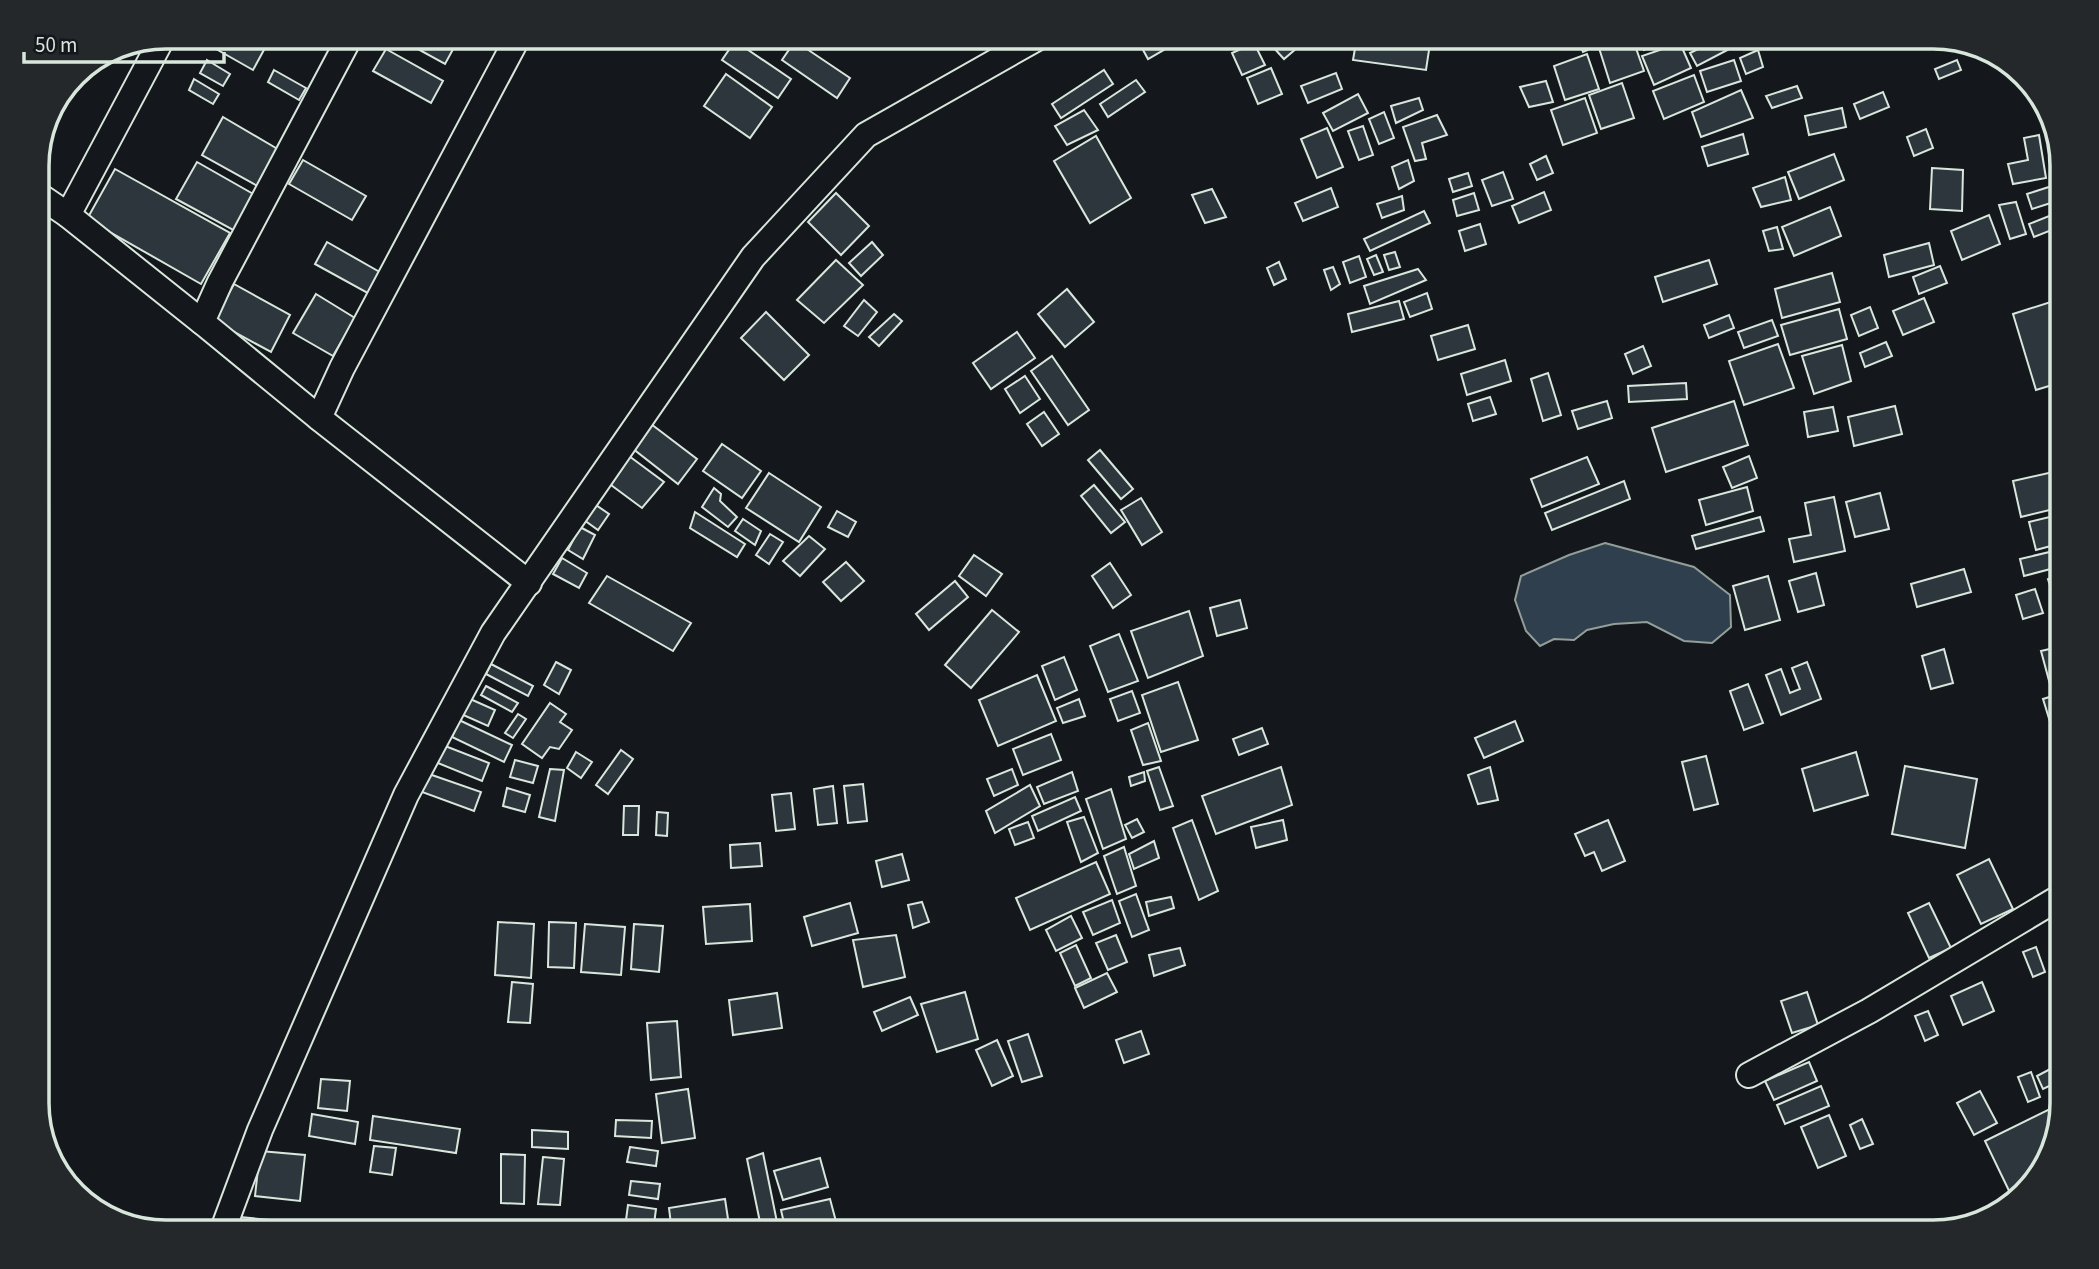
<svg xmlns="http://www.w3.org/2000/svg" width="2099" height="1269" font-family="'Source Sans 3',sans-serif">
<style>
.water{fill:#2f3f4d;stroke:#939e99;stroke-width:2}
.building{fill:#2c363c;stroke:#d8e6dc;stroke-width:2}
.lines{fill:none;stroke-linecap:round;stroke-linejoin:round}
.minor-casing{stroke:#d8e6dc;stroke-width:28}
.minor{stroke:#14181c;stroke-width:24}
.rim{fill:none;stroke:#d8e6dc;stroke-width:3.5}
</style>
<rect width="100%" height="100%" fill="#14181c"/>
<polygon class="water" points="1605,543 1694,567 1730,595 1731,627 1712,643 1684,641 1647,622 1614,624 1587,630 1574,640 1554,639 1540,646 1526,631 1515,600 1521,576 1569,555"/>
<g class="building">
<polygon points="195,37 271,37 253,70"/>
<polygon points="315,37 341,37 335,47"/>
<polygon points="396,37 447,37 457,42 445,64"/>
<polygon points="1136,37 1161,37 1167,48 1148,59"/>
<polygon points="1285,37 1299,37 1304,42 1284,59 1273,47"/>
<polygon points="1357,37 1431,37 1426,70 1353,60"/>
<polygon points="1577,37 1618,37 1583,52"/>
<polygon points="1632,37 1644,71 1610,83 1599,48"/>
<polygon points="1639,37 1668,37 1669,39 1644,50"/>
<polygon points="1684,37 1704,37 1688,45"/>
<polygon points="1722,37 1730,37 1735,46 1697,66 1690,53"/>
<polygon points="1741,37 1764,37 1746,46"/>
<polygon points="1827,37 1853,37 1853,38 1831,47"/>
<polygon points="735,41 791,79 778,98 722,60"/>
<polygon points="795,41 850,78 837,98 782,60"/>
<polygon points="1254,43 1265,65 1242,75 1232,53"/>
<polygon points="1680,43 1691,68 1654,85 1642,56"/>
<polygon points="386,49 443,81 431,103 373,71"/>
<polygon points="1758,50 1763,67 1746,74 1740,58"/>
<polygon points="1587,54 1599,89 1565,100 1554,66"/>
<polygon points="207,60 230,74 223,86 200,73"/>
<polygon points="1734,60 1741,81 1707,92 1700,71"/>
<polygon points="1957,60 1961,70 1939,79 1935,69"/>
<polygon points="1271,68 1282,94 1258,104 1247,78"/>
<polygon points="274,70 306,88 299,100 268,82"/>
<polygon points="1104,70 1113,84 1061,118 1052,104"/>
<polygon points="1336,73 1342,89 1308,103 1301,86"/>
<polygon points="726,74 772,107 750,138 704,106"/>
<polygon points="1694,75 1704,102 1664,119 1653,91"/>
<polygon points="194,79 219,94 213,104 189,90"/>
<polygon points="1136,80 1145,92 1108,117 1100,104"/>
<polygon points="1546,81 1553,102 1529,107 1520,87"/>
<polygon points="1622,83 1634,118 1601,129 1589,95"/>
<polygon points="1797,86 1802,98 1772,108 1766,96"/>
<polygon points="1741,90 1753,118 1701,137 1692,112"/>
<polygon points="1883,92 1889,107 1860,119 1854,104"/>
<polygon points="1358,94 1368,113 1333,131 1323,113"/>
<polygon points="2040,96 2045,101 2048,113 2043,114"/>
<polygon points="1419,98 1423,110 1396,123 1391,106"/>
<polygon points="1585,98 1597,133 1563,145 1551,110"/>
<polygon points="1842,108 1846,127 1809,135 1805,116"/>
<polygon points="1084,110 1098,130 1067,145 1055,126"/>
<polygon points="1384,112 1394,138 1379,144 1369,119"/>
<polygon points="1437,115 1447,135 1422,143 1426,159 1415,161 1403,127"/>
<polygon points="223,117 281,151 261,188 202,155"/>
<polygon points="1363,126 1373,155 1359,160 1348,131"/>
<polygon points="1327,128 1343,167 1317,178 1301,139"/>
<polygon points="1926,129 1933,148 1914,156 1907,137"/>
<polygon points="1743,134 1748,154 1708,166 1702,147"/>
<polygon points="2039,135 2046,178 2013,184 2008,164 2028,160 2024,138"/>
<polygon points="1096,136 1131,198 1090,223 1054,161"/>
<polygon points="1834,154 1844,180 1799,199 1788,172"/>
<polygon points="1546,156 1553,173 1537,180 1530,164"/>
<polygon points="303,160 366,196 352,220 289,184"/>
<polygon points="1408,160 1414,181 1399,189 1392,167"/>
<polygon points="197,162 255,195 235,231 176,199"/>
<polygon points="1932,168 1963,170 1962,211 1930,209"/>
<polygon points="115,169 230,233 201,284 87,219"/>
<polygon points="1503,172 1513,199 1492,206 1482,180"/>
<polygon points="1468,173 1472,186 1453,192 1449,179"/>
<polygon points="1785,177 1791,200 1761,207 1753,188"/>
<polygon points="2055,185 2060,200 2032,209 2027,194"/>
<polygon points="1331,188 1338,207 1303,221 1295,203"/>
<polygon points="1212,189 1226,217 1205,223 1192,195"/>
<polygon points="1544,192 1551,210 1519,223 1512,206"/>
<polygon points="836,193 869,226 841,255 808,222"/>
<polygon points="1474,193 1479,210 1457,216 1453,200"/>
<polygon points="1402,196 1404,210 1382,218 1377,204"/>
<polygon points="2016,202 2026,234 2010,239 1999,205"/>
<polygon points="1830,207 1841,236 1794,256 1782,227"/>
<polygon points="1424,211 1430,223 1370,251 1364,239"/>
<polygon points="2059,212 2062,226 2034,237 2029,224"/>
<polygon points="1989,215 2000,244 1962,260 1951,231"/>
<polygon points="1480,224 1486,244 1465,251 1459,231"/>
<polygon points="1777,227 1783,249 1769,251 1763,231"/>
<polygon points="327,242 385,275 373,296 315,264"/>
<polygon points="872,242 883,255 861,276 849,263"/>
<polygon points="1929,243 1934,265 1889,277 1884,255"/>
<polygon points="1395,252 1400,267 1389,270 1384,255"/>
<polygon points="1376,255 1383,272 1374,275 1367,259"/>
<polygon points="1359,256 1366,277 1350,283 1343,262"/>
<polygon points="836,260 863,285 824,323 797,300"/>
<polygon points="1709,260 1717,284 1663,302 1655,277"/>
<polygon points="1279,262 1286,279 1274,285 1267,268"/>
<polygon points="1940,266 1947,283 1919,294 1913,277"/>
<polygon points="1333,267 1340,284 1331,290 1324,270"/>
<polygon points="1418,269 1426,280 1370,304 1364,286"/>
<polygon points="1832,273 1840,302 1782,318 1775,289"/>
<polygon points="234,284 290,315 271,352 214,321"/>
<polygon points="1067,289 1094,322 1065,347 1038,314"/>
<polygon points="1427,293 1432,309 1410,317 1404,302"/>
<polygon points="316,294 355,318 333,356 293,333"/>
<polygon points="1924,298 1934,322 1903,335 1893,311"/>
<polygon points="864,300 877,312 858,336 844,326"/>
<polygon points="2057,300 2062,317 2062,382 2036,390 2013,314"/>
<polygon points="1399,301 1404,319 1352,332 1348,314"/>
<polygon points="1870,307 1878,328 1859,336 1851,315"/>
<polygon points="1839,309 1847,339 1790,355 1781,325"/>
<polygon points="766,312 809,355 784,380 741,338"/>
<polygon points="894,314 902,321 879,346 869,337"/>
<polygon points="1729,315 1734,328 1709,338 1704,325"/>
<polygon points="1772,320 1778,336 1744,348 1738,332"/>
<polygon points="1468,325 1475,349 1438,360 1431,336"/>
<polygon points="1017,332 1035,358 991,389 973,363"/>
<polygon points="1886,342 1892,356 1865,367 1860,353"/>
<polygon points="1778,344 1794,388 1744,405 1729,361"/>
<polygon points="1842,345 1851,381 1814,394 1802,356"/>
<polygon points="1643,346 1651,366 1633,374 1625,354"/>
<polygon points="1052,356 1089,410 1068,425 1031,371"/>
<polygon points="1505,360 1511,381 1467,395 1461,374"/>
<polygon points="1548,373 1561,415 1543,421 1531,379"/>
<polygon points="1025,376 1040,399 1020,413 1005,389"/>
<polygon points="1686,383 1687,399 1629,402 1628,386"/>
<polygon points="1490,397 1496,414 1473,421 1468,404"/>
<polygon points="1607,401 1612,418 1578,429 1572,411"/>
<polygon points="1734,401 1748,445 1666,472 1652,428"/>
<polygon points="1895,406 1902,434 1854,446 1848,417"/>
<polygon points="1833,407 1838,431 1808,437 1804,412"/>
<polygon points="1044,412 1059,434 1042,446 1027,424"/>
<polygon points="651,424 697,459 678,484 632,448"/>
<polygon points="722,444 761,471 742,498 703,471"/>
<polygon points="1100,450 1133,489 1121,499 1088,460"/>
<polygon points="629,456 664,482 642,508 611,485"/>
<polygon points="1749,456 1757,478 1732,488 1723,467"/>
<polygon points="1587,457 1599,484 1542,507 1531,479"/>
<polygon points="2062,470 2062,507 2021,517 2013,481"/>
<polygon points="769,473 821,507 799,542 746,508"/>
<polygon points="1624,481 1630,499 1552,530 1545,513"/>
<polygon points="1094,485 1125,522 1111,533 1081,496"/>
<polygon points="1747,487 1753,511 1706,525 1699,500"/>
<polygon points="714,488 721,494 720,501 737,517 728,527 702,507"/>
<polygon points="1880,493 1889,529 1855,537 1846,502"/>
<polygon points="1834,497 1845,551 1794,562 1789,539 1811,535 1805,503"/>
<polygon points="1141,498 1162,532 1142,545 1121,510"/>
<polygon points="593,503 609,514 598,530 584,520"/>
<polygon points="837,511 856,522 848,537 828,527"/>
<polygon points="695,512 745,544 737,557 690,528"/>
<polygon points="2062,514 2062,543 2036,550 2029,522"/>
<polygon points="1760,517 1764,531 1696,549 1692,536"/>
<polygon points="743,519 761,531 755,545 735,531"/>
<polygon points="580,527 595,535 583,559 568,550"/>
<polygon points="770,534 783,542 769,564 756,555"/>
<polygon points="809,536 825,549 800,576 783,561"/>
<polygon points="2062,549 2062,566 2024,576 2020,559"/>
<polygon points="974,555 1002,574 986,596 959,576"/>
<polygon points="562,558 587,573 579,588 553,574"/>
<polygon points="846,562 864,581 841,601 823,582"/>
<polygon points="1110,563 1131,595 1113,608 1092,576"/>
<polygon points="1964,569 1971,592 1917,607 1911,584"/>
<polygon points="1816,573 1824,605 1798,612 1789,581"/>
<polygon points="2062,574 2062,603 2056,605 2048,579"/>
<polygon points="607,576 691,623 673,651 589,603"/>
<polygon points="1768,576 1780,620 1745,630 1733,586"/>
<polygon points="955,581 968,597 929,630 916,614"/>
<polygon points="2035,589 2043,613 2023,619 2016,595"/>
<polygon points="1240,600 1247,628 1217,636 1210,608"/>
<polygon points="992,610 1019,632 971,688 945,665"/>
<polygon points="1189,611 1203,656 1148,678 1131,631"/>
<polygon points="1119,634 1138,681 1108,692 1090,646"/>
<polygon points="2062,646 2062,685 2051,688 2041,651"/>
<polygon points="1944,649 1953,683 1931,689 1922,656"/>
<polygon points="1064,657 1077,690 1055,700 1042,666"/>
<polygon points="556,662 571,670 559,694 544,685"/>
<polygon points="1807,662 1821,699 1781,715 1766,675 1781,669 1790,693 1800,689 1792,668"/>
<polygon points="491,664 533,686 528,696 486,674"/>
<polygon points="1037,675 1056,721 998,746 979,700"/>
<polygon points="1178,682 1198,740 1161,752 1142,695"/>
<polygon points="1748,684 1763,723 1744,730 1730,691"/>
<polygon points="486,686 518,703 512,712 481,695"/>
<polygon points="1132,691 1140,713 1118,721 1110,699"/>
<polygon points="2062,693 2062,721 2051,725 2043,699"/>
<polygon points="468,698 495,710 488,726 461,714"/>
<polygon points="1079,699 1085,716 1063,723 1057,708"/>
<polygon points="550,703 566,714 560,722 572,730 559,749 550,747 542,758 522,744"/>
<polygon points="518,714 526,719 513,738 505,733"/>
<polygon points="459,720 512,745 504,762 452,737"/>
<polygon points="1515,721 1523,741 1484,758 1475,738"/>
<polygon points="1148,723 1161,761 1143,765 1131,730"/>
<polygon points="1262,728 1268,744 1239,755 1233,739"/>
<polygon points="1051,734 1061,760 1023,775 1013,749"/>
<polygon points="440,744 489,763 482,781 433,761"/>
<polygon points="621,750 633,759 608,794 596,785"/>
<polygon points="576,752 592,762 581,778 567,768"/>
<polygon points="1856,752 1868,795 1814,811 1802,769"/>
<polygon points="1706,756 1718,804 1694,810 1682,762"/>
<polygon points="515,760 538,766 533,783 510,777"/>
<polygon points="1905,766 1977,779 1965,848 1892,834"/>
<polygon points="1159,767 1173,806 1160,810 1147,771"/>
<polygon points="1281,767 1292,805 1216,834 1202,796"/>
<polygon points="1490,767 1498,800 1478,804 1468,775"/>
<polygon points="550,769 564,770 555,821 539,817"/>
<polygon points="1012,769 1018,785 994,796 987,779"/>
<polygon points="1072,772 1078,791 1044,804 1037,787"/>
<polygon points="1144,772 1145,781 1131,786 1129,777"/>
<polygon points="429,774 481,792 474,811 422,792"/>
<polygon points="863,784 867,821 848,823 844,786"/>
<polygon points="1030,785 1040,806 995,833 986,811"/>
<polygon points="833,786 837,823 818,825 814,789"/>
<polygon points="507,788 530,795 525,812 503,806"/>
<polygon points="1111,789 1126,839 1103,849 1086,799"/>
<polygon points="791,793 795,829 776,831 772,795"/>
<polygon points="1075,797 1081,811 1038,831 1032,816"/>
<polygon points="624,806 639,806 638,835 623,835"/>
<polygon points="657,812 668,813 667,836 656,835"/>
<polygon points="1084,817 1098,853 1081,862 1067,822"/>
<polygon points="1137,819 1144,832 1132,838 1125,825"/>
<polygon points="1192,820 1218,891 1199,900 1173,828"/>
<polygon points="1283,820 1287,840 1256,848 1251,827"/>
<polygon points="1608,820 1625,861 1602,871 1594,852 1585,856 1575,834"/>
<polygon points="1028,822 1034,838 1015,845 1009,829"/>
<polygon points="1154,841 1159,858 1134,869 1129,854"/>
<polygon points="760,843 762,866 731,868 730,845"/>
<polygon points="1124,847 1136,886 1117,894 1104,856"/>
<polygon points="902,854 909,880 882,887 876,861"/>
<polygon points="1989,859 2013,909 1981,924 1957,875"/>
<polygon points="1096,862 1110,894 1030,930 1016,898"/>
<polygon points="1136,894 1149,930 1132,937 1119,901"/>
<polygon points="1171,897 1174,908 1149,916 1146,902"/>
<polygon points="1112,900 1120,923 1093,935 1083,912"/>
<polygon points="922,902 929,922 913,928 908,905"/>
<polygon points="850,903 858,933 812,946 804,917"/>
<polygon points="1929,903 1951,948 1929,958 1908,913"/>
<polygon points="750,904 752,941 706,944 703,907"/>
<polygon points="1071,916 1082,938 1056,951 1046,930"/>
<polygon points="498,922 534,924 531,978 495,975"/>
<polygon points="549,922 576,923 574,968 548,967"/>
<polygon points="585,924 625,927 621,975 581,972"/>
<polygon points="634,924 663,926 659,972 631,969"/>
<polygon points="896,935 905,977 863,987 853,940"/>
<polygon points="1116,935 1127,962 1108,970 1096,943"/>
<polygon points="1076,945 1091,978 1075,986 1060,953"/>
<polygon points="2036,947 2045,972 2033,977 2023,952"/>
<polygon points="1180,948 1185,965 1154,976 1149,955"/>
<polygon points="1107,973 1117,992 1084,1008 1075,988"/>
<polygon points="512,982 533,984 530,1023 508,1022"/>
<polygon points="1982,982 1994,1011 1963,1025 1951,996"/>
<polygon points="965,992 978,1039 937,1052 921,1004"/>
<polygon points="1807,992 1818,1025 1792,1033 1781,1001"/>
<polygon points="777,993 782,1028 733,1035 729,1000"/>
<polygon points="910,997 918,1015 882,1031 874,1012"/>
<polygon points="1928,1011 1938,1035 1925,1041 1915,1016"/>
<polygon points="677,1021 681,1077 651,1080 647,1023"/>
<polygon points="1141,1031 1149,1054 1124,1063 1116,1040"/>
<polygon points="1028,1034 1042,1076 1022,1082 1008,1041"/>
<polygon points="997,1040 1013,1076 992,1086 976,1050"/>
<polygon points="1809,1062 1817,1081 1774,1100 1765,1081"/>
<polygon points="2056,1066 2062,1080 2043,1089 2037,1076"/>
<polygon points="2031,1072 2040,1097 2028,1102 2018,1077"/>
<polygon points="321,1079 350,1081 347,1111 318,1108"/>
<polygon points="1821,1086 1829,1106 1785,1124 1777,1105"/>
<polygon points="688,1089 695,1138 662,1143 656,1094"/>
<polygon points="1980,1091 1997,1123 1974,1135 1957,1103"/>
<polygon points="2062,1103 2045,1168 2013,1199 1985,1141"/>
<polygon points="312,1114 358,1122 355,1144 309,1136"/>
<polygon points="1829,1115 1846,1156 1818,1168 1801,1127"/>
<polygon points="373,1116 460,1129 456,1153 370,1140"/>
<polygon points="1862,1119 1873,1144 1860,1149 1850,1125"/>
<polygon points="616,1120 652,1121 651,1138 615,1136"/>
<polygon points="532,1130 568,1132 568,1149 532,1147"/>
<polygon points="374,1146 396,1148 392,1175 370,1172"/>
<polygon points="630,1147 658,1151 656,1166 627,1162"/>
<polygon points="260,1151 305,1155 300,1201 255,1196"/>
<polygon points="763,1153 779,1232 762,1232 747,1159"/>
<polygon points="501,1154 525,1155 524,1204 501,1203"/>
<polygon points="543,1157 564,1159 560,1205 538,1204"/>
<polygon points="820,1158 828,1187 783,1200 774,1171"/>
<polygon points="631,1181 660,1184 658,1199 629,1195"/>
<polygon points="725,1199 730,1232 672,1232 669,1208"/>
<polygon points="830,1199 838,1229 824,1232 786,1232 781,1210"/>
<polygon points="628,1205 656,1209 654,1224 626,1220"/>
<polygon points="240,1217 290,1222 289,1232 238,1232"/>
<polygon points="883,1223 885,1232 857,1232 856,1227"/>
<polygon points="471,1228 503,1229 503,1232 471,1232"/>
</g>
<g class="lines">
<g class="minor-casing">
<g id="minor">
<polyline points="518,37 342,368 319,418 529,583"/>
<polyline points="37,194 68,215 163,37"/>
<polyline points="68,215 202,322"/>
<polyline points="319,418 202,322 220,282 350,37"/>
<polyline points="1749,1075 1869,1011 2062,896"/>
<polyline points="222,1232 260,1130 406,795 493,633 753,257 866,135 1039,37"/>
</g>
</g>
<use href="#minor" class="minor"/>
</g>
<path d="M0 0H2099V1269H0ZM166 49H1933A117 117 0 0 1 2050 166V1103A117 117 0 0 1 1933 1220H166A117 117 0 0 1 49 1103V166A117 117 0 0 1 166 49Z" fill="#24282b" fill-rule="evenodd"/>
<path class="rim" d="M166 49H1933A117 117 0 0 1 2050 166V1103A117 117 0 0 1 1933 1220H166A117 117 0 0 1 49 1103V166A117 117 0 0 1 166 49Z"/>
<path d="M24 52v10h200v-10" fill="none" stroke="#d8e6dc" stroke-width="3.5"/>
<text x="35" y="52" font-size="21" fill="#d8e6dc" stroke="#14181c" stroke-width="5" paint-order="stroke">50 m</text>
</svg>
